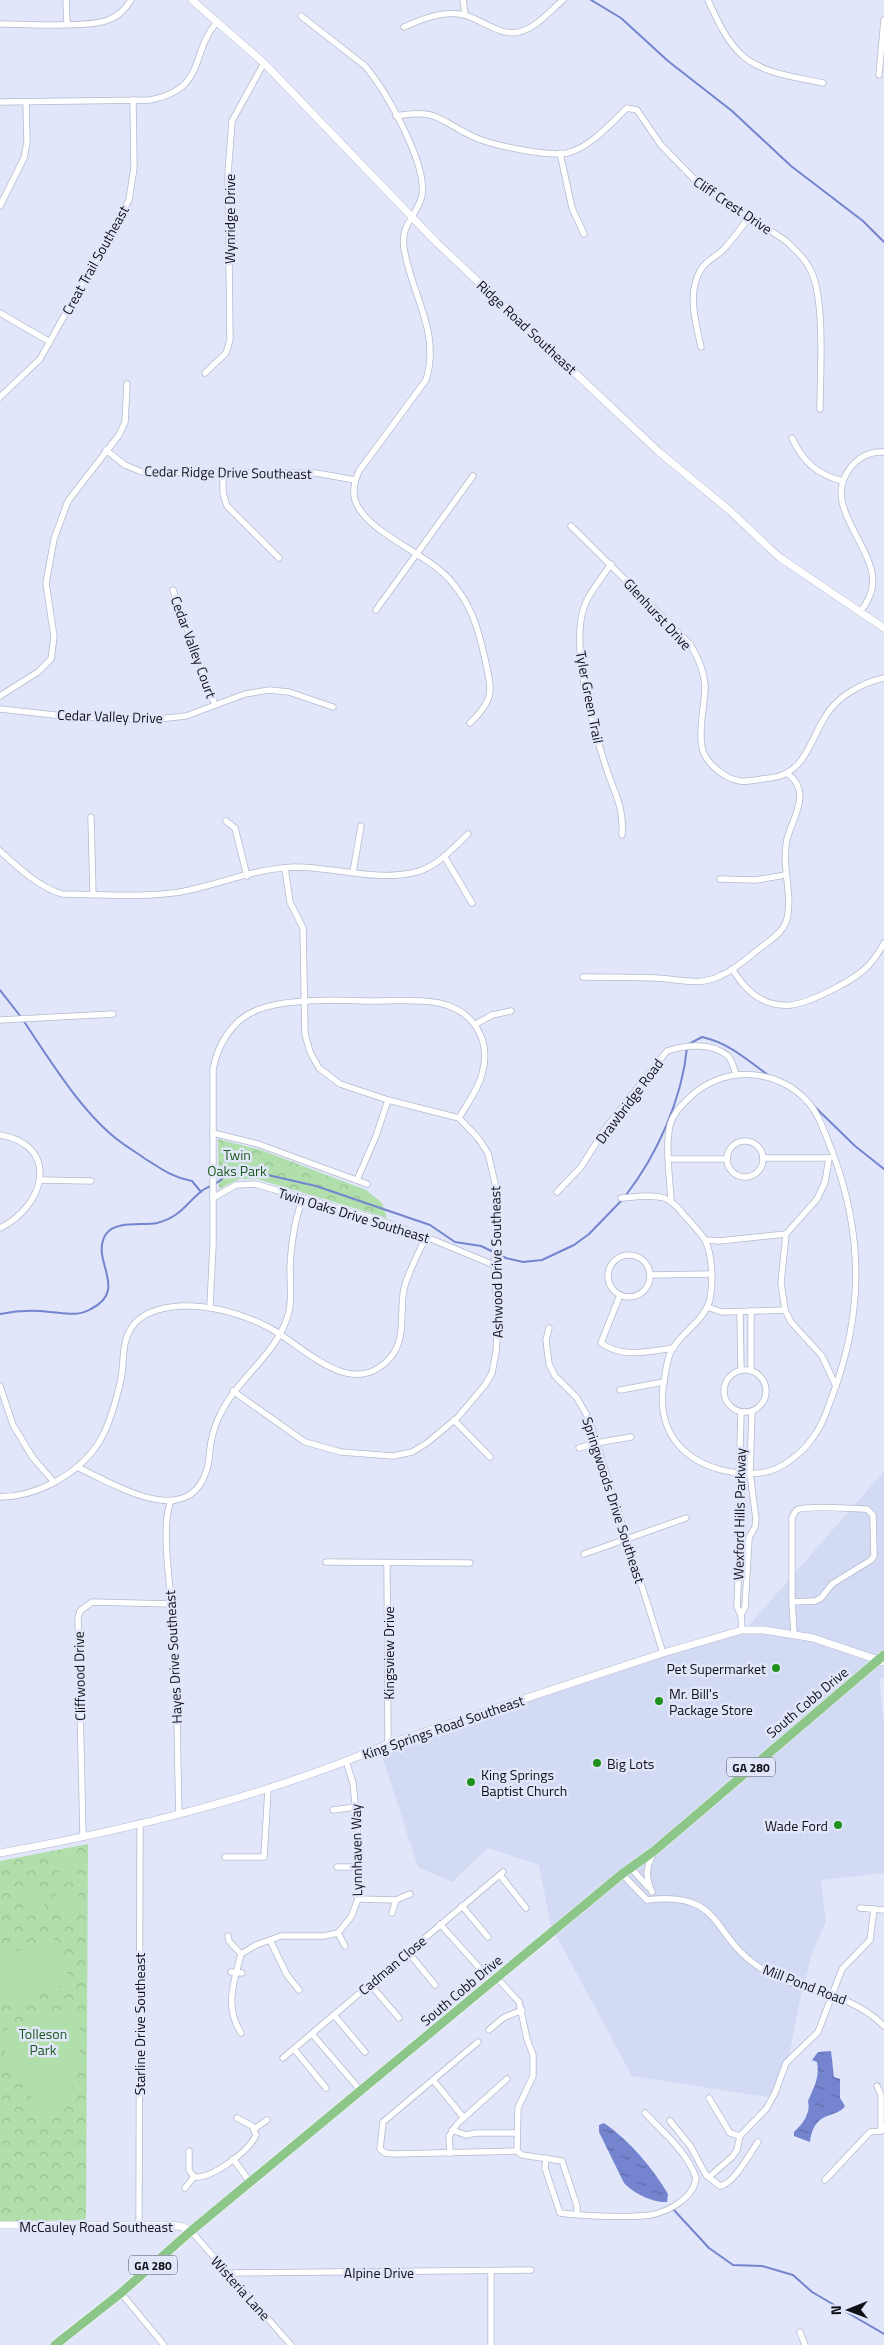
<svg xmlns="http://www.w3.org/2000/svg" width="884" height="2345" font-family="'Titillium Web',sans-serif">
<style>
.built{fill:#d3daf4}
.forest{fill:url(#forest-crowns)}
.garden{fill:#b0dfab}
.water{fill:url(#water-ripples)}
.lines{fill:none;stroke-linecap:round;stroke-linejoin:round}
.stream{stroke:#7484cf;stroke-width:2}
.minor-casing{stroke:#b5bacd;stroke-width:7}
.tertiary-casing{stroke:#b5bacd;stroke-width:8}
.primary-casing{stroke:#fff;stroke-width:10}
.minor{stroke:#fff;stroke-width:5.5}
.tertiary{stroke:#fff;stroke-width:7}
.primary{stroke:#8cc689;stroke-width:9}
.poi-dot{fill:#1f911d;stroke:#e1e6fa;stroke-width:2}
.labels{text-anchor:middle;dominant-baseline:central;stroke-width:5;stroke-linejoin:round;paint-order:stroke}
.shield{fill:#e1e6fa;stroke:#4e515b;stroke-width:1}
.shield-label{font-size:12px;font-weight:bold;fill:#0f1117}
.street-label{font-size:14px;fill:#0f1117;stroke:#e1e6fa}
.park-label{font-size:14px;fill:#1c5b1a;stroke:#e1e6fa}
.poi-label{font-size:14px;fill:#0f1117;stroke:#e1e6fa;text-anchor:start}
</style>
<defs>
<pattern id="forest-crowns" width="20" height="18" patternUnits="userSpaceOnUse" patternTransform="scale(1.25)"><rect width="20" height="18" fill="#b0dfab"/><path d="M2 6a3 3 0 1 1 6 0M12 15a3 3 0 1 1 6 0" fill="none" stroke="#96be92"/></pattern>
<pattern id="water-ripples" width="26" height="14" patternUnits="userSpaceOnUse" patternTransform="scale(1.25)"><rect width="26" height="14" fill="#7484cf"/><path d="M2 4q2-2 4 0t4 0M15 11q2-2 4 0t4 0" fill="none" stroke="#5e6ba7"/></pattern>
</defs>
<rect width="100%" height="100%" fill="#e1e6fa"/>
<polygon class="built" points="884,1471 884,1678 879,1678 884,1725 884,1873 821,1880 826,1922 812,1954 801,1995 787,2066 768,2097 632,2076 551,1926 539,1865 488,1848 452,1882 418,1867 381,1753 660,1656 745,1630"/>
<g class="forest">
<polygon points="218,1139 261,1150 366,1190 382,1203 387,1218 257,1179 239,1179 219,1189"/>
<polygon points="88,1844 86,2220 0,2221 0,1861"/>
</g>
<g class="garden">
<polygon points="57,1859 78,1860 78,1869 56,1869"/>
<polygon points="57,1872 78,1873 78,1883 56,1882"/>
<polygon points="23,1888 45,1889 45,1899 23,1898"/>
<rect x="56" y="1889" width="22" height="10"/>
<rect x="23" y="1902" width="21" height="10"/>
<polygon points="56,1902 78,1903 78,1912 56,1912"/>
<polygon points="54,1938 70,1982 0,2007 0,1957"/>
<path d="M76,2004c9,31 5,73 -13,102 -4,6 -11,12 -16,17l-47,-80v-11z"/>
</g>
<g class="water">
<path d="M831,2051l3,26 6,2v19l5,8c-8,13 -31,3 -35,36l-16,-6v-4c9,-8 17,-19 14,-31 6,-14 12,-24 9,-39l-5,-2 6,-8z"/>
<path d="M604,2123c26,18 48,44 64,71l-1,8c-14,1 -34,-9 -43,-19l-25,-51v-7z"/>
</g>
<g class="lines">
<g class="stream">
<polyline points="591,0 621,18 668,61 732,111 791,166 863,221 884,242"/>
<polyline points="0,990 21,1017"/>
<path d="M23,1020c27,40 60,95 99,123 7,5 15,10 22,15 16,10 29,20 48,23l9,11"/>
<path d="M689,1044l13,-7c27,6 44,22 66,38"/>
<polyline points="815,1107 855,1146 884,1169"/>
<path d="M626,1195c31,-40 56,-96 61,-147"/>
<path d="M0,1314c15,-3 34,-4 50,-2 14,1 27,5 41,-3 39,-20 -2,-49 15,-75 10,-14 37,-8 51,-11 24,-6 29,-20 46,-33 9,-6 18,-7 24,-17h32l57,13 114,39 25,17 26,4 25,12 17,4 19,-2 32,-15 15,-11 34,-35"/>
<polyline points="673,2209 709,2248 733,2265 762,2266 793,2275 812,2292 884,2334"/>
</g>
<g class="minor-casing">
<g id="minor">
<polyline points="66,0 67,23"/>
<polyline points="463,0 465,15"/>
<path d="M708,0c8,17 16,36 29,50 19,23 58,27 86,33"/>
<path d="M301,16l64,50c21,25 62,97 57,129 -4,21 -22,28 -18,53 7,46 37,84 22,132l-67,91c-4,9 -7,19 -4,29 10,32 72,53 95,80 21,24 28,47 35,79 7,32 10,40 -15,64"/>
<path d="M0,24c25,0 88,4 108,-4 11,-4 17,-11 23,-20"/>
<path d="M404,27c18,-8 40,-17 60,-12 16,3 36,22 55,17 17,-4 32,-22 44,-32"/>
<polyline points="879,75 884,20"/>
<path d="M0,102l150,-2c58,-12 39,-46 67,-78"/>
<path d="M396,116c42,-8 43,5 78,21 17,8 74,20 93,16 24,-6 43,-29 60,-45l10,2 24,35 34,35 91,61c8,8 17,15 23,26 17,28 11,107 11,142"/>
<polyline points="560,153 572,208 584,234"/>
<polyline points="0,206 24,158 27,142 26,102"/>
<polyline points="0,313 50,342"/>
<path d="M701,347c-5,-24 -14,-53 -1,-76 5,-10 16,-14 23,-21 10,-11 18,-22 27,-34"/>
<polyline points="205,373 226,353 230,340 228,174 232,121 264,63"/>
<polyline points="0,397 40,359 129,200 134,168 133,100"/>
<path d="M792,438c11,24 25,36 50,43"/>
<polyline points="106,450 125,465 142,472 316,473 355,480"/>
<polyline points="223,471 223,493 227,506 279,558"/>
<path d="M571,526l119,118c8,13 14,26 15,42 0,19 -7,43 -3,61 2,15 23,32 38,34 9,1 20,-2 30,-3 34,-3 40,-37 55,-61 12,-21 37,-34 59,-39"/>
<path d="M611,564c-8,12 -19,25 -25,38 -18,40 7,127 21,168 8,25 17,37 15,65"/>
<polyline points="173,590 215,705"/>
<polyline points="376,610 473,476"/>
<path d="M860,612c9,-11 15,-24 12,-39 -6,-35 -50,-71 -21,-106 9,-11 19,-16 33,-15"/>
<polyline points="0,696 38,672 51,659 54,637 46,583 54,539 68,501 119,435 125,422 127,384"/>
<polyline points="0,709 73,717 158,719 186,716 245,694 269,690 289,692 333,707"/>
<polyline points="91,817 93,894"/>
<polyline points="226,821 235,828 247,876"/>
<path d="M0,851c19,17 37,35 62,43 38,0 80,4 118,-2 38,-7 76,-24 115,-25 40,0 82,15 121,5 21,-5 37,-24 52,-38"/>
<polyline points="444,856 472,903"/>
<polyline points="353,872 361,826"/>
<polyline points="720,879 756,880 785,875"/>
<path d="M732,969c8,12 16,23 29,30 8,5 21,7 30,6 21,-3 64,-25 78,-40 6,-7 11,-14 15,-22"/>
<path d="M583,977c24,0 48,0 72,1 24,1 45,9 67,-3 14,-6 26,-18 37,-26 11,-9 24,-16 28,-30 6,-26 -6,-53 0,-80 6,-22 25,-47 1,-65"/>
<polyline points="0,1020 113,1014"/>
<polyline points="476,1024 492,1015 511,1011"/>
<polyline points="213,1133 258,1144 367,1184"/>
<path d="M0,1135c61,11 45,71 0,93"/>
<circle cx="745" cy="1159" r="18"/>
<polyline points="763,1158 829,1158"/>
<polyline points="829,1158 825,1182 817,1199 786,1234 781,1283 785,1310 791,1322 822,1356 836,1386"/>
<polyline points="670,1159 727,1159"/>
<polyline points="40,1180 91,1181"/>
<polyline points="357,1180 376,1136 388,1100"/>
<path d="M557,1192l24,-25 24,-38 62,-78c18,-6 45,-9 61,5 4,4 6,13 8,18"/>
<polyline points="213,1198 236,1185 255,1184 382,1221 436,1241 494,1265"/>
<path d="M621,1198c14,-1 30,-4 43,0 9,3 15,11 20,17 7,8 16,17 21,25 8,16 8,43 5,59 -5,22 -29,33 -39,52 -5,11 -6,25 -8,37 -7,60 43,89 97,85 22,-2 45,-22 56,-40 8,-11 12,-26 17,-39 31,-83 30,-161 -1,-243 -7,-17 -12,-35 -24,-49 -31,-35 -87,-37 -120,-3 -8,8 -15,15 -18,26 -5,22 0,54 1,76"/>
<polyline points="705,1240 719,1241 786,1234"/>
<circle cx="629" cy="1276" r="21"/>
<polyline points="650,1275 711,1274"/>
<path d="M620,1295l-19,48c22,16 47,8 73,5"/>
<path d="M210,1306l3,-61v-176c5,-25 19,-49 44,-59 29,-12 82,-10 113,-9 22,0 47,-2 69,2 34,7 53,37 43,71 -4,16 -15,30 -23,44"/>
<polyline points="707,1307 722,1312 785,1310"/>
<polyline points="751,1311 751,1371"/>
<polyline points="740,1312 741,1370"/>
<polyline points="549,1328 546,1340 549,1364 555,1376 577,1398 589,1419 663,1653"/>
<circle cx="745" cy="1391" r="21"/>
<polyline points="0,1386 13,1425 33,1458 54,1482"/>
<polyline points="620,1390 664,1382"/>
<polyline points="233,1391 305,1442 341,1452 393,1456 412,1452 427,1443 458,1417 485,1385 492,1373 496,1352 498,1324 494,1265 498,1236 495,1183 488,1153 478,1138 459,1118 388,1100 340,1084 319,1068 310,1052 305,1034 303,928 290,902 285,868"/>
<polyline points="741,1413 739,1481 742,1495 737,1607 741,1615"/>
<polyline points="454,1420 490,1457"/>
<polyline points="579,1448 596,1443 631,1437"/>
<path d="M79,1468c35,16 108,62 127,4 4,-10 3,-20 5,-30 2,-10 5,-20 10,-29 16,-33 53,-58 65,-92 7,-17 4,-35 4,-52 1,-24 4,-48 13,-71"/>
<path d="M0,1497c17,0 35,-5 51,-13 47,-24 59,-55 70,-105 4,-20 -1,-40 15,-57 12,-12 29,-15 45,-16 31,-1 59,7 87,21 35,18 83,75 122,31 17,-19 9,-45 14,-69 4,-17 14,-35 22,-52"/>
<path d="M171,1501c-12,27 2,101 3,133 4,60 3,120 5,180"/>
<polyline points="584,1554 686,1518"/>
<polyline points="326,1562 470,1563"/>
<polyline points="387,1563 388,1744"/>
<path d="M792,1602v-84c2,-4 3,-8 7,-9 15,-4 51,0 68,0l6,6 1,41 -3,4 -39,24 -11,14 -6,3 -23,1 2,32"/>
<polyline points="742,1630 741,1615 745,1607 749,1538 755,1527 756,1519 750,1473 752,1412"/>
<polyline points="333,1810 356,1807"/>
<polyline points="83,1836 78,1618 80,1611 92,1602 171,1604"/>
<polyline points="225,1857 264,1857 268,1789"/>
<polyline points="337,1867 358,1867"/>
<polyline points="631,1868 648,1887"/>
<path d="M622,1874l25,26c79,-10 63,39 117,70 40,24 84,20 120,56"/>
<polyline points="500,1875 526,1908"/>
<path d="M652,1892c-7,-15 -6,-24 1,-38"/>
<polyline points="358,1899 396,1900 410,1894"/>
<polyline points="462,1906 488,1937"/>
<polyline points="860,1908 884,1910"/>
<polyline points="392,1913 396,1900"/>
<polyline points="440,1924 492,1982"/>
<polyline points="338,1933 345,1946"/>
<polyline points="228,1936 229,1941 241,1954"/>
<polyline points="270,1940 287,1975 299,1990"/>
<polyline points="408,1952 435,1985"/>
<polyline points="231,1972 242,1973"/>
<polyline points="497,1978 519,2002 527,2039 533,2055 533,2076 518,2108 517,2151 522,2155 562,2161 577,2206 577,2214"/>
<polyline points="370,1984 399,2018"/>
<polyline points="334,2015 365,2052"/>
<polyline points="489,2030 503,2018 522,2010"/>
<path d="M241,2033c-17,-27 -7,-51 0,-79l15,-9 25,-9h43l14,-3 13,-16 7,-18v-64l-5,-52 -7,-22"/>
<polyline points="312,2034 361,2091"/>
<polyline points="478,2042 383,2122 380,2149 385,2153 393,2154 517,2151"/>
<polyline points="294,2049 326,2088"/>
<polyline points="283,2058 503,1872"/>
<polyline points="433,2080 464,2118"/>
<polyline points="877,2086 881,2095 881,2131"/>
<polyline points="709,2098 730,2133 740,2136"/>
<path d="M670,2121l21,26 15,28 14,11c13,-1 30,-33 38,-44"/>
<polyline points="254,2129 267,2120"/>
<polyline points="452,2130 466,2135 476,2133 517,2133"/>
<path d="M189,2151v19l5,7c18,2 55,-26 62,-42l-4,-9 -15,-8"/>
<polyline points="450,2153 449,2136 458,2123 507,2079"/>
<path d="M546,2158l-1,10 15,45c23,3 67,5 90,2 18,-3 44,-17 46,-37 -8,-25 -33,-46 -51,-65"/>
<polyline points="233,2159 250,2182"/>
<polyline points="709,2177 732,2157 737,2150 740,2136 766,2109 775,2093 786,2063 818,2032 842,1969 870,1940 874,1909"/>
<polyline points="825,2180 870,2132 881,2131 884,2127"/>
<polyline points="185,2188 194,2177"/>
<polyline points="139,2225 140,1823"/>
<polyline points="191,2231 291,2345"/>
<polyline points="491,2271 491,2345"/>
<polyline points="226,2273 531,2270"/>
<polyline points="121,2293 164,2345"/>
<polyline points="800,2332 805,2345"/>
</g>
</g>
<g class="tertiary-casing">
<g id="tertiary">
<polyline points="192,0 264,63 437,243 659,452 729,510 779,557 884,628"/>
<path d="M0,1853c132,-24 264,-56 388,-109l275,-91 79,-23h22l49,8 71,24"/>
<polyline points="0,2225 173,2225 183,2227 191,2231"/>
</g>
</g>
<g class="primary-casing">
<polyline id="primary" points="55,2345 121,2293 191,2231 622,1874 654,1851 884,1655"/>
</g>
<use href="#minor" class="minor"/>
<use href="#tertiary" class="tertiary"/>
<use href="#primary" class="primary"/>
</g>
<g class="poi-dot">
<circle cx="776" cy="1668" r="5"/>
<circle cx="659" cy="1701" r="5"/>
<circle cx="597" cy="1763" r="5"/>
<circle cx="471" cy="1782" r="5"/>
<circle cx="838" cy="1825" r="5"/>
</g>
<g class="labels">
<g class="shield">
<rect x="727" y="1757.5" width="48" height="19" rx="4"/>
<rect x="129" y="2255.5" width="48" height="19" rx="4"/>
</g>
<g class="shield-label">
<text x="751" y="1767">GA 280</text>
<text x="153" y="2265">GA 280</text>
</g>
<g class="street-label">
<text transform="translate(733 205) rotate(34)">Cliff Crest Drive</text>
<text transform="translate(229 219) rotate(-90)">Wynridge Drive</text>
<text transform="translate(95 260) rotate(-61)">Creat Trail Southeast</text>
<text transform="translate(527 327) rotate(43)">Ridge Road Southeast</text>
<text transform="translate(228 472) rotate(1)">Cedar Ridge Drive Southeast</text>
<text transform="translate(658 614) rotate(47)">Glenhurst Drive</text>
<text transform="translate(194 647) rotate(70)">Cedar Valley Court</text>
<text transform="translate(590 697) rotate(79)">Tyler Green Trail</text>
<text transform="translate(110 716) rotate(2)">Cedar Valley Drive</text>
<text transform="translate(629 1101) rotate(-53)">Drawbridge Road</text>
<text transform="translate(354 1215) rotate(17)">Twin Oaks Drive Southeast</text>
<text transform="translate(496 1262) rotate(-91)">Ashwood Drive Southeast</text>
<text transform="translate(614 1500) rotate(72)">Springwoods Drive Southeast</text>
<text transform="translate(739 1514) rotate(-89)">Wexford Hills Parkway</text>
<text transform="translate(388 1653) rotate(-90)">Kingsview Drive</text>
<text transform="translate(173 1657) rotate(-93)">Hayes Drive Southeast</text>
<text transform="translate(79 1676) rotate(-91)">Cliffwood Drive</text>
<text transform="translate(807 1702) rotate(-40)">South Cobb Drive</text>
<text transform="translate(443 1727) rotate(-19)">King Springs Road Southeast</text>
<text transform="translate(356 1850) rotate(-91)">Lynnhaven Way</text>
<text transform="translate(392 1965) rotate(-40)">Cadman Close</text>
<text transform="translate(805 1984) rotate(21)">Mill Pond Road</text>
<text transform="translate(461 1990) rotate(-40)">South Cobb Drive</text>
<text transform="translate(139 2024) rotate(-90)">Starline Drive Southeast</text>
<text x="96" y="2226">McCauley Road Southeast</text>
<text x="379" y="2272">Alpine Drive</text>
<text transform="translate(241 2288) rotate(48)">Wisteria Lane</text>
</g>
<g class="park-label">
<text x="237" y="1154">Twin<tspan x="237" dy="16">Oaks Park</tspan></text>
<text x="43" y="2033">Tolleson<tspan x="43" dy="16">Park</tspan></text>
</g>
<g class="poi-label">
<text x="766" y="1668" text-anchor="end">Pet Supermarket</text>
<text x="669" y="1693">Mr. Bill's<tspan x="669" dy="16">Package Store</tspan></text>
<text x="607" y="1763">Big Lots</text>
<text x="481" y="1774">King Springs<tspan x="481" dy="16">Baptist Church</tspan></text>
<text x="828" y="1825" text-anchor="end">Wade Ford</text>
</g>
</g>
<g transform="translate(849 2310) rotate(269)" stroke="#e1e6fa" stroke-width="4" paint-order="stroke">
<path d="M0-4L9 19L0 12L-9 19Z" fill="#0f1117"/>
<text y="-8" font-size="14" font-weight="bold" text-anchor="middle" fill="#0f1117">N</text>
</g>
</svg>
